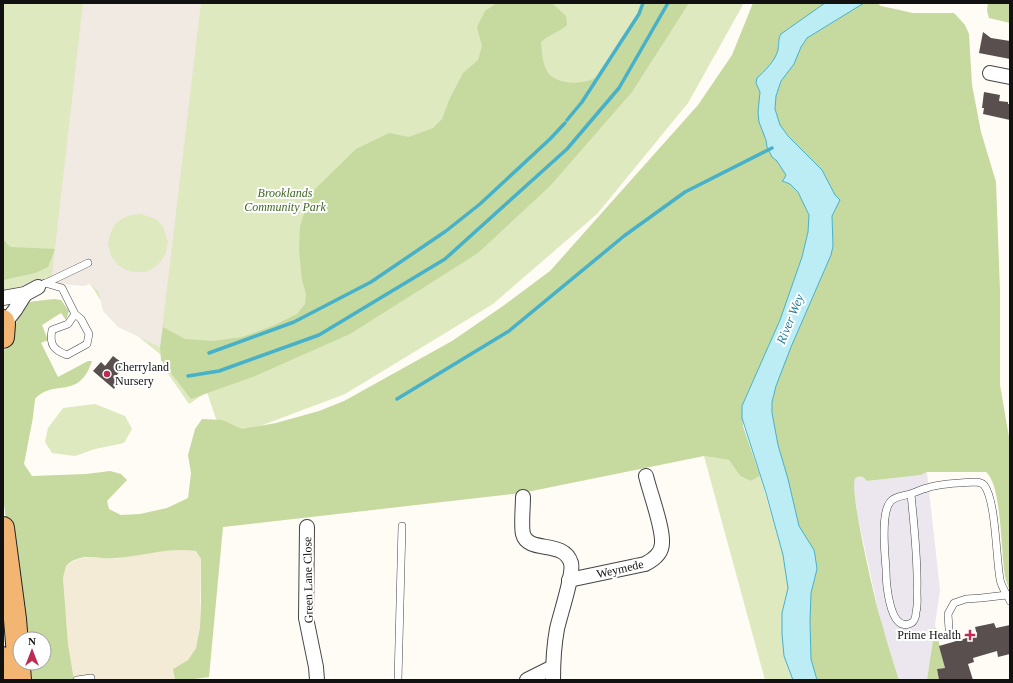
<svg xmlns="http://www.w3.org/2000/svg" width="1013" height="683" font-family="'Times New Roman',serif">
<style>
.industrial{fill:#ece6ef}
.farmland{fill:#f4ebd6}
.green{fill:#dee9bf}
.forest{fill:#c6d99f}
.plaza{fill:#f0eae3;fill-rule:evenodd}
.water{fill:#bcecf4;stroke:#46b1c8}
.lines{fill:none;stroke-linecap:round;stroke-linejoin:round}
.stream{stroke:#46b1c8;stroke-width:3.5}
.building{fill:#594f4e}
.service-casing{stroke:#444;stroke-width:8}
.minor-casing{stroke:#444;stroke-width:16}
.primary-casing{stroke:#222;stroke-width:24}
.service{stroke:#fff;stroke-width:7}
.minor{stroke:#fff;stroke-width:14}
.primary{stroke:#f2b672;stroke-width:22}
.poi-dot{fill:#bc2d54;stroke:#fff;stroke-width:1.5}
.labels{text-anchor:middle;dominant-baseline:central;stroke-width:4;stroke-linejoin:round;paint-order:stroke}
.park-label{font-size:12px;font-style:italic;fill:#406723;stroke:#fff}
.poi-label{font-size:12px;fill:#111;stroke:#fff;text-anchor:start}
.street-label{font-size:12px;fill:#111;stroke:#fff}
.water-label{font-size:13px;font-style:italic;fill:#1d7d98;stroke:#fff}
</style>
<rect width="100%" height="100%" fill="#fffbf5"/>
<polygon class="industrial" points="927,472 940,590 927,680 899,680 881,623 858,517 853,484 855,478 857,477 863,477 867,481 921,475"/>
<polygon class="farmland" points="185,549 196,551 201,559 200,627 196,648 188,660 173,669 175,680 74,680 68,644 63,578 66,566 77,559 91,557 115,559 154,552"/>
<g class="green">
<polygon points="3,3 744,3 688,103 597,214 493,304 345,394 223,440 207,392 189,404 162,365 166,359 107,311 85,275 59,276 3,291"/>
<polygon points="95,404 125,416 132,429 124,443 95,449 75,456 52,453 45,442 48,428 63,408"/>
<polygon points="704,456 729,460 740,476 751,481 760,476 783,555 788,588 782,613 782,634 784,656 793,680 765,680"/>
</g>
<g class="forest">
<path d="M497,3h55l14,13 1,9c-9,8 -17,9 -26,17 1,11 1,23 8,32 10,12 41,11 51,0 18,-20 31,-46 42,-71h47l-57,89 -82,94 -72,67 -128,81 -95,42 -64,23 -30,-39 -1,-13 3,-20 22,12 28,2 29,-4 33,-12 22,-11 8,-10 1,-10 -4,-14 -3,-29 1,-24 10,-33 46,-45 33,-16 20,4 24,-9 9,-9 8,-21 13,-25 15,-13 4,-14 -5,-19 8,-16z"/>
<path d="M753,3h72l-44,31c-3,5 -2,10 -3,16 -3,11 -13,21 -21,28l-1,5 4,9 -2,20 8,28 1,7 5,10 5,4 9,14 -2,4 -2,2 8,3 8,8 11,23 1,6 -2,11 -6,25 -22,63 -38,86 1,20 17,50 -9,5 -11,-5 -11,-16 -25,-4 -182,37 -299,34 -14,150 -22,3h-12l-2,-11 15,-9 8,-12 4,-21 1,-25v-43l-5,-8c-27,-4 -53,5 -79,7 -13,2 -28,-4 -40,1 -4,1 -8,4 -11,7l-3,12 5,66 6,36h-49l-1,-17h20v-24h-23l-18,-143v-144l4,-6 15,-38 6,-6 26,-3 7,1 8,11 -3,9 -5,-7 -19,12 6,15 -7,3 17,34 30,-16h4c-13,40 -38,17 -57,38l-2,18 -9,47 8,12 54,-2 24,-3 11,3 6,6 -20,21 2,8 12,6 19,-1 27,-6 21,-10 3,-25 -3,-18 7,-26 7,-10 20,1 20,9 34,-6 43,-12 25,-10 108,-60 51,-35 47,-35 148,-166 34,-50z"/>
<path d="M864,3h13l4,3 32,7h41l11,12 4,9 3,51 9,47 15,50 4,109v94l10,58v149c-1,-4 -3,-8 -4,-12 -6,-23 -3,-94 -20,-108h-59l-6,3 -54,6 -4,-4c-4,0 -6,-1 -8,2 -6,11 21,127 27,145 5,19 11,37 17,56h-82l-6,-21 -1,-38 1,-28 6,-24 -3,-19 -15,-24 -11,-47 -10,-34 -6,-32v-11l4,-16 15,-39 40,-92 2,-9 -1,-30 7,-16 -4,-4 -13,-26 -34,-34 -8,-11 -5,-16 1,-13 5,-15 13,-17 7,-17 6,-9z"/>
<polygon points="988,3 1010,3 1010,23 989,18 987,11"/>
<polygon points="3,239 10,247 55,249 48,267 35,273 3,280"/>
<polygon points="935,626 945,668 937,669 939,680 927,680"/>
</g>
<path class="plaza" d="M83,3h118l-41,344 -42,-20 -15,-16 -4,-19 -8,-8 -8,2 -32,-3zM141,214l15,5 7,8 5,15 -2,10 -4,8 -7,7 -9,5h-13l-7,-2 -9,-6 -6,-8 -3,-12 2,-10 5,-10 8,-6 8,-3z"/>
<path class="water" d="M825,3h39l-57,35 -6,9 -7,17 -13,17 -5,15 -1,13 5,16 8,11 34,34 13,25 5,5 -8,16 1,30 -2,9 -40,92 -15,39 -4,16v11l6,32 10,34 11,47 15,24 1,5 2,14 -6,24 -1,28 1,38 6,21h-24l-9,-24 -2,-22v-21l6,-25 -5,-33 -17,-62 -24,-75v-12l38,-86 22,-63 6,-25 1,-17 -11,-23 -8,-8 -8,-3 2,-2 2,-4 -9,-14 -5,-4 -5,-10 -1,-7 -7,-18 -1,-10 2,-20 -4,-9 1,-5c8,-7 18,-17 21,-28 1,-6 0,-11 3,-16z"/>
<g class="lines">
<g class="stream">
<polyline points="567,120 582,102 639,14 643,3"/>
<polyline points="209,353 294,322 371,282 446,231 480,204 550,139 565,123"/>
<polyline points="188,376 219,371 319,335 445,259 567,149 619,88 668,3"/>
<polyline points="397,399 509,331 624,236 685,192 772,148"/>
</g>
</g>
<g class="building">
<polygon points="983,32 991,38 1010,41 1010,59 979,53"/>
<polygon points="984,92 1000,95 999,101 1008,102 1008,104 1010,104 1010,120 983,114 984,108 982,108"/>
<polygon points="113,356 125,365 116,376 120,379 114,389 93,371 101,362 105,366"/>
<polygon points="994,623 996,628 1010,625 1010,654 998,657 997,651 973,658 974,662 968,664 973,680 939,680 937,669 945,668 939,646 977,635 975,627"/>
</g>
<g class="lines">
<g class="service-casing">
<g id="service">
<path d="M45,283l17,5 13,26 6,5 8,15 -2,10 -20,11c-13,-5 -18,-10 -15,-25l16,-6 7,-10"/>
<polyline points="44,284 88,263"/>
<path d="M911,494c3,32 7,65 6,97 0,7 1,14 -1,21 0,5 -2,11 -7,12 -20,7 -23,-43 -23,-55 -1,-15 -6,-57 5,-68 5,-5 13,-5 19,-7 6,-2 12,-5 17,-6 14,-5 34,-5 48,-6 4,0 7,1 9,3 12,15 12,73 16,94 1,8 7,15 10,22"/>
<polyline points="949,629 948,614 954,603 966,599 981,598 1007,595"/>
<polyline points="77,680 91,678"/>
<polyline points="398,680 402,526"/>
</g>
</g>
<g class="minor-casing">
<g id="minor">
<polyline points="990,73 1010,77"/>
<polyline points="3,298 25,294 38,287"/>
<polyline points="4,324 15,310 25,294"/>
<path d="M523,497c0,10 -2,29 0,37 5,20 41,5 48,29 3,11 -11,52 -14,66 -3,16 -4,34 -4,51"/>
<polyline points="307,527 306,618 316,667 317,680"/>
<path d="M569,580l76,-16c8,-4 17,-10 17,-21 1,-16 -12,-50 -16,-67"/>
<polyline points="527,680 553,667"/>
</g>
</g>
<g class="primary-casing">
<g id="primary">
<polyline points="3,321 4,324 3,337"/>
<polyline points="3,528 15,619 20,680"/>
<polyline points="3,658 4,680"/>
</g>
</g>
<use href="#service" class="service"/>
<use href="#minor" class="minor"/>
<use href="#primary" class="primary"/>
</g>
<g class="poi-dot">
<circle cx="107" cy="374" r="4"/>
<path d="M968 629h4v4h4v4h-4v4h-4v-4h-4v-4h4z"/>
</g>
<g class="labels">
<g class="park-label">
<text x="285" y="193">Brooklands<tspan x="285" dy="14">Community Park</tspan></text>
</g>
<g class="poi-label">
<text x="115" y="367">Cherryland<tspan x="115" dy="14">Nursery</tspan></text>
<text x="961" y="635" text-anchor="end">Prime Health</text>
</g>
<g class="street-label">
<text transform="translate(620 569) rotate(-13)">Weymede</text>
<text transform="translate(308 580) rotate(-91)">Green Lane Close</text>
</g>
<g class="water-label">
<text transform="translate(790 319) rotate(-68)">River Wey</text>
</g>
</g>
<rect width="1013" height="683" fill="none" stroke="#111111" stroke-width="8"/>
<g transform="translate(32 651)"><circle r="19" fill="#ffffff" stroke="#a0a0a0"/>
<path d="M0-3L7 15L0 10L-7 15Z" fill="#bc2d54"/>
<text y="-6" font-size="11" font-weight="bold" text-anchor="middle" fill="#111111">N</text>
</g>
</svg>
